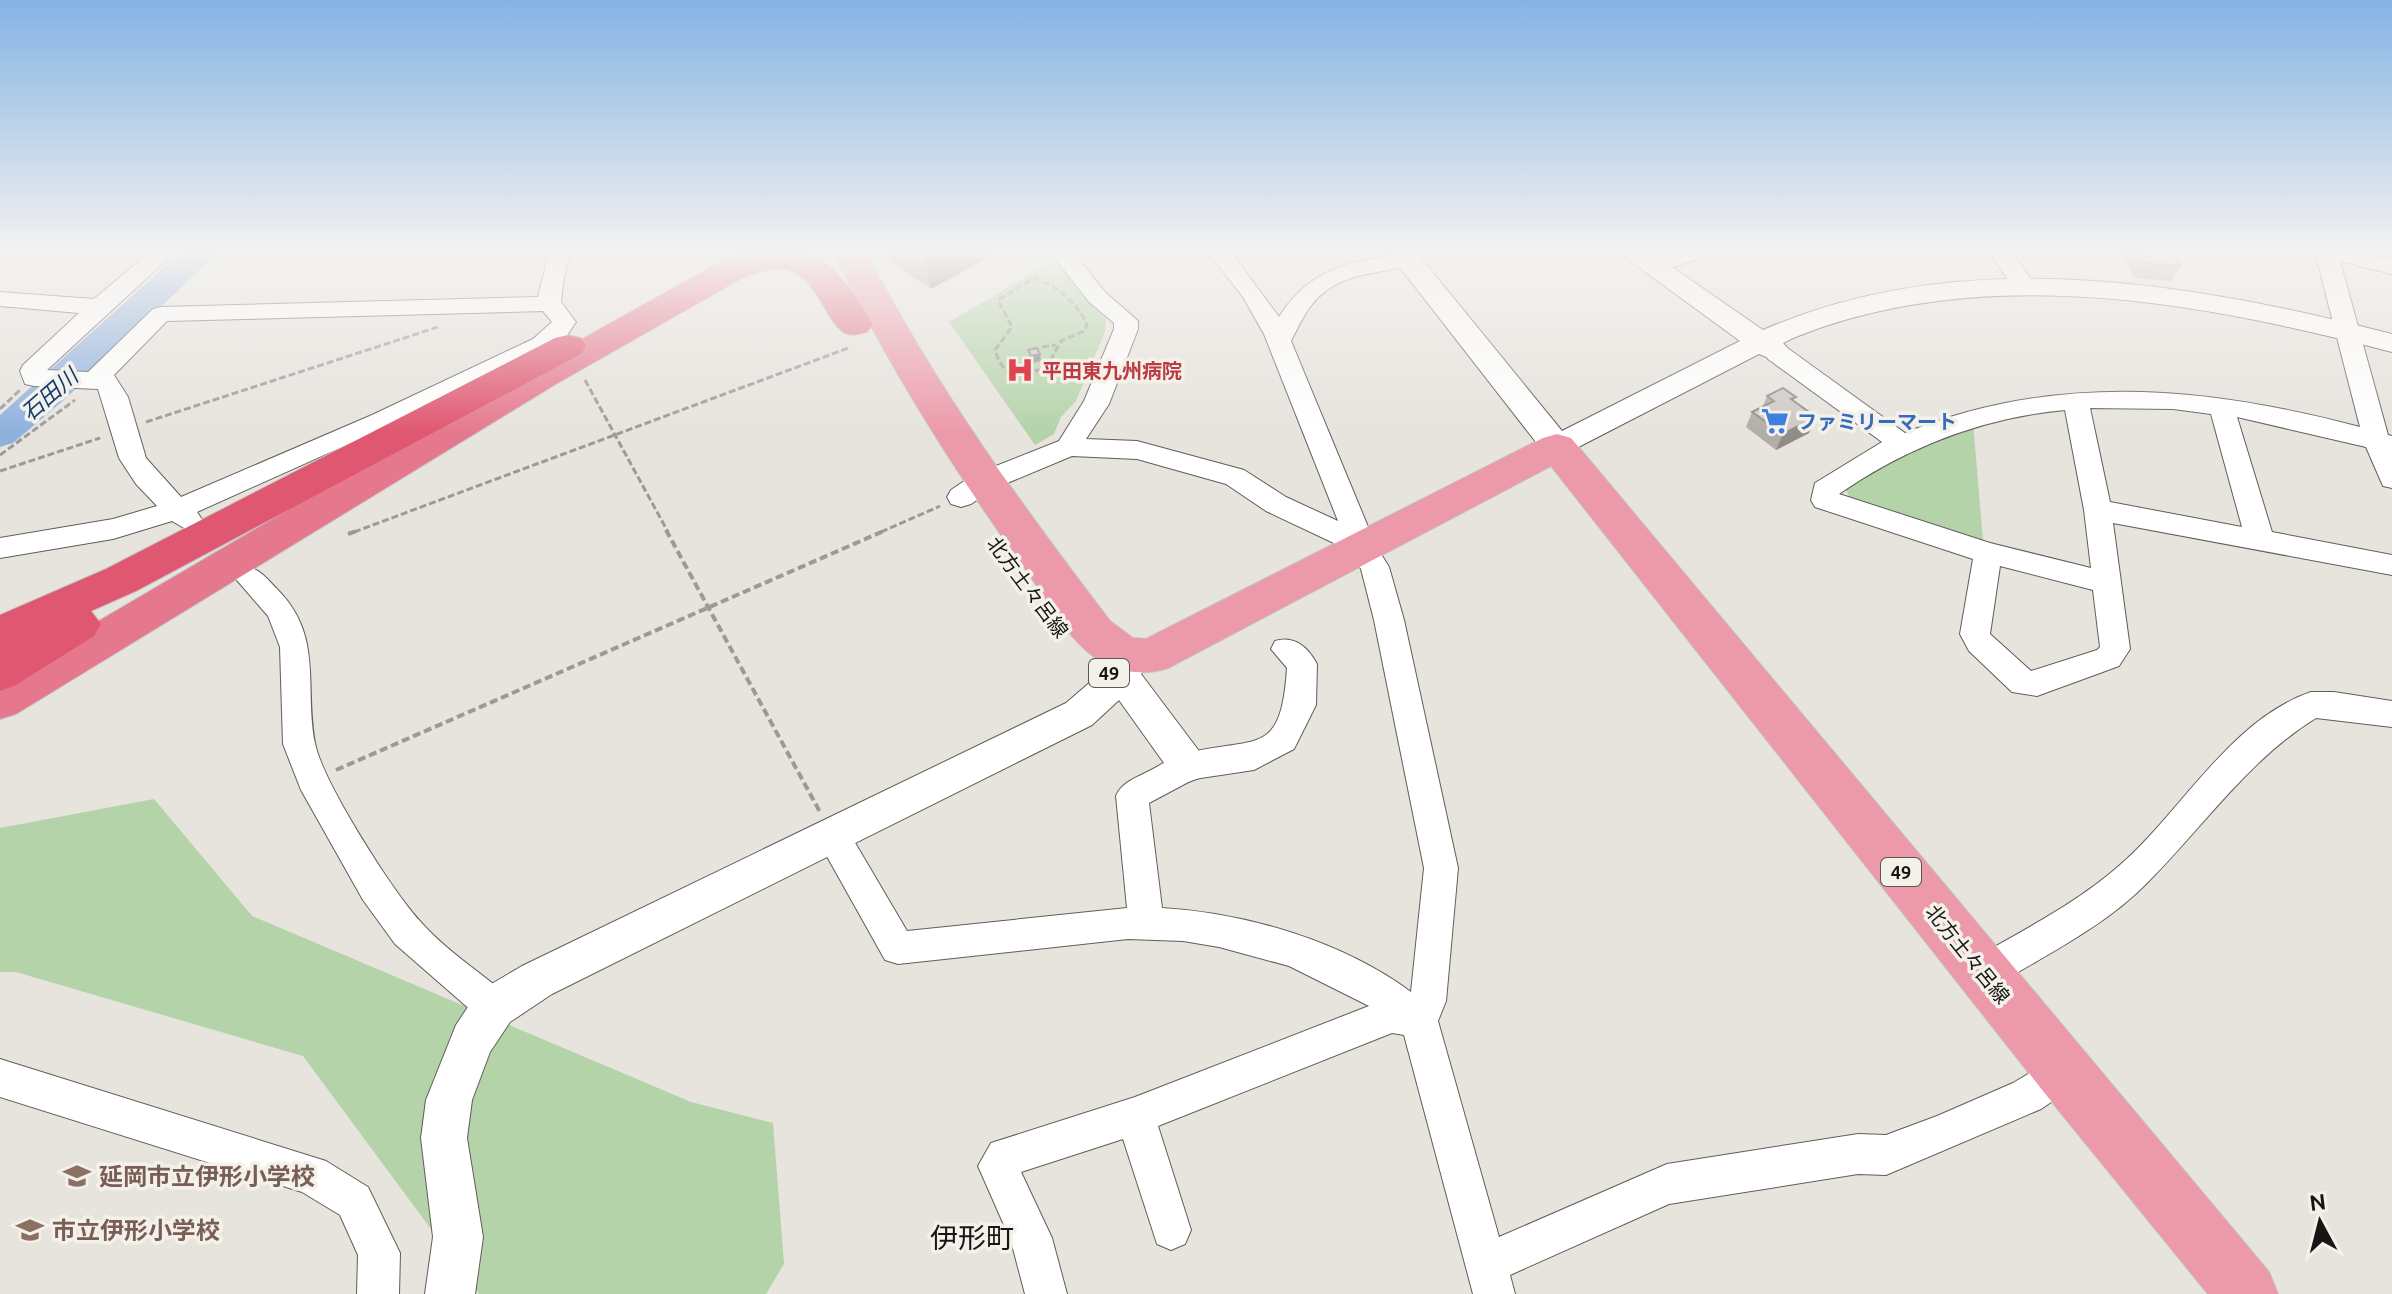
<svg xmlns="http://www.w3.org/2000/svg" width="2392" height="1294" font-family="Ubuntu,'Noto Sans JP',sans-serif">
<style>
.green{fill:#b4d3a9}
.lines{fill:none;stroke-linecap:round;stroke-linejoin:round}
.river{fill:#8fb1de;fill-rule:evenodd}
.minor-casing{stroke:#615d58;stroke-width:2}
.tertiary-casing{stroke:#615d58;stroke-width:2}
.primary-casing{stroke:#c3c2c2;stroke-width:2}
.trunk-casing{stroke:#c3c2c2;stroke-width:2}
.motorway-casing{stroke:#c3c2c2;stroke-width:2}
.path-far1{stroke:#9d9a95;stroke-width:3;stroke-dasharray:7 3;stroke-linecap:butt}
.path{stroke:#9d9a95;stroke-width:4;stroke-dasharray:8 4;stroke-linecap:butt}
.minor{fill:#fff;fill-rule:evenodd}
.tertiary{fill:#fff;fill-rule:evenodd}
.primary{fill:#ec9aaa;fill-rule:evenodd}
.trunk{fill:#e6788e;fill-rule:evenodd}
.motorway{fill:#e05771;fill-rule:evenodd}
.wall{fill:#b1ada9}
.shaded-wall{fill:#908d89}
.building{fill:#cec9c4;stroke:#908d89;stroke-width:2}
.labels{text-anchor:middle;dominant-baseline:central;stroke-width:7;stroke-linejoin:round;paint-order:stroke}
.shield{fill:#f4f0ea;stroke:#595754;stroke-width:2}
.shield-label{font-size:18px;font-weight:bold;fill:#171614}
.health-label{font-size:20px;font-weight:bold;fill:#be3a42;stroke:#f4f0ea;text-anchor:start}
.shop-label{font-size:20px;font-weight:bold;fill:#366cbe;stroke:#f4f0ea;text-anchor:start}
.street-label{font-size:20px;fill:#171614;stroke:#f4f0ea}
.water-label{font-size:22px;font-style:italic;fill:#0e3b72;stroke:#f4f0ea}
.near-education-label{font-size:24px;font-weight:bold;fill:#785e54;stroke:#f4f0ea;text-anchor:start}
.near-quarter-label{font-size:28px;fill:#171614;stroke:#f4f0ea}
</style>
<rect width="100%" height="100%" fill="#e7e3dd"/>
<g class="green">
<polygon points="1051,262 1064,270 1081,294 1106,319 1105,332 1076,401 1061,417 1054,434 1035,445 949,322"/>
<polygon points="1973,422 1983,541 1851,500 1843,484"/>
<polygon points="154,799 252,916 691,1102 773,1123 784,1264 766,1294 479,1294 303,1056 16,972 0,972 0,828"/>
</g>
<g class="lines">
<polygon class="river" points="181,252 218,252 65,399 13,443 0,447 0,415"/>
<g class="minor-casing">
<g id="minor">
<path d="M150,252h25l-128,118 41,2 65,-63 8,-2 377,-10 11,-45h22l-7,25 -3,25 15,20 -13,19 -61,34 -305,137 6,9 -4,7 -10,3 -17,-10 -59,18 -113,19v-20l113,-19 44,-13 -21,-22 -17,-26 -21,-69 -64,-3 -9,-2 -5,-13 3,-6 56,-52 -79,-7v-14l94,7zM543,311l9,11 -19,17 -161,76 -191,82 -35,-39 -18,-61 -14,-22 53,-54z"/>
<path d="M1050,252h23l32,40 33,29v8l-29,75 -23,35 51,2 107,29 42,27 52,24 -74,-187 -21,-37 -35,-45h23l48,65c24,-38 54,-52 98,-59 12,-2 25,-6 37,-3l3,5 -3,5c-38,9 -78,7 -104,42 -8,11 -13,23 -19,34l85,205 13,21 15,53 54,248 -12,133 -8,20 61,216 168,-73 191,-30 28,1 51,-19 76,-33 50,-30 13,6 6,13 -6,13 -35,24 -155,66 -28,-1 -189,30 -159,71 5,19h-42l-69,-259 -12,-2 -234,93 33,104 -6,14 -14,6 -14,-6 -34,-105 -102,33 31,66 15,56h-42l-14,-53 -33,-75 13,-23 144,-46 234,-91 -80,-40 -70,-19 -36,-6 -55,-2 -230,25 -13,-4 -65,-116 -5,-10 5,-10 12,-5 12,5 63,107 220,-23 -11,-112c6,-14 20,-18 33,-25 12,-6 25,-15 39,-18 69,-17 93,5 99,-85l-16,-19 4,-8c19,-6 33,6 42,23l-1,41 -22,44 -40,21 -60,9 -45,24 13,105c84,5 180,33 249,84l13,-124 -50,-248 -13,-51 -8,-13 -15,-11 -72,-34 -40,-27 -89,-25 -65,-3 -79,33 -22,15 -10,3 -10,-3 -4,-7 4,-7 22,-15 86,-34 25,-40 30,-72v-6l-25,-21z"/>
<polygon points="1673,252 1706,252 1703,257 1653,274 1645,272 1642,267 1645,262"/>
<polygon points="1989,252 2012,252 2038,289 2034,294 2018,294"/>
<path d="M2315,252h46l31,8v14l-52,-13 48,174 4,1v52l-9,-2 -17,-39 -129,-30 35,115 120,23v20l-279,-52 17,126 -11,17 -82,30 -25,-4 -43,-41 -9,-17 13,-75 -158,-52 -4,-7 4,-17 67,-41 -114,-83 -3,-6 3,-6h18l119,86c152,-61 300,-47 455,-6zM2090,408l83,1 38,5 31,113 -132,-25zM2065,410l19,100 7,58 -101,-25 -151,-49c68,-47 142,-76 226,-84zM2000,566l93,24 7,57 -3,3 -66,21 -41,-37z"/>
<path d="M249,567c13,4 19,13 28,22 47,47 27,97 38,154 7,38 77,147 104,177 24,28 59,51 88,75l5,12 -5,12 -13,5 -13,-5 -86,-75 -32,-44 -62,-110 -18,-46 -3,-97 -12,-31 -33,-38 4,-8z"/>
<path d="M2311,692h23l58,9v26l-76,-9c-68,42 -113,109 -169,165 -42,43 -101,72 -151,102l-13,5 -13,-5 -5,-12 5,-12c51,-30 106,-57 150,-96 61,-53 111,-146 191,-173z"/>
<polygon points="0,1059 326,1161 368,1187 400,1253 399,1294 357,1294 358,1255 340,1215 302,1192 0,1097"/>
</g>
</g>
<g class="tertiary-casing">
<g id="tertiary">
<path d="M1388,252h28l146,179 178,-90 -122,-89h32l113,78c199,-87 426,-48 629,4v18c-192,-50 -409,-91 -599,-14l-10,5 8,9 -5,7 -10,2 -17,-7 -202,104 -11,-3z"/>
<polygon points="1130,643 1143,647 1148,657 1141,674 1202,755 1207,766 1202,777 1188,782 1174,777 1119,700 1092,725 552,994 510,1022 490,1052 472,1100 467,1138 483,1237 475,1294 425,1294 433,1237 421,1138 426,1100 456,1025 478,992 522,966 1066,703 1108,667 1117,647"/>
</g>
</g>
<g class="primary-casing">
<path id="primary" d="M833,252h33c68,133 154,251 244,369l23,17 13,1 397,-201 14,-4 14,4 698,834 9,22h-70l-165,-203 -492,-625 -383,202c-25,8 -54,5 -75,-12 -28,-21 -47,-58 -67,-86 -73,-101 -139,-206 -193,-318z"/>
</g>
<g class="trunk-casing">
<path id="trunk" d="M738,252c21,0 44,-2 64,0 32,5 55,48 71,72l-6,8c-7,2 -17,5 -24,0 -19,-14 -26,-54 -55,-62 -14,-4 -30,3 -44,7l-188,107 -540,330 -16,5v-40l530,-311z"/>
</g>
<g class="motorway-casing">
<polygon id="motorway" points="568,335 581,338 586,346 581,354 136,591 91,611 101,624 94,636 16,685 0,691 0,615 106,569 555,338"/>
</g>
<g class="path-far1">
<path d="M1034,278c22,7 44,25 53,47l-3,6 -23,10 -15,27c-26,7 -41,14 -51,-18l17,-23 -14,-27z"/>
<polyline points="1042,347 1056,345"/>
<polyline points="585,380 668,532"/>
<polyline points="0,409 20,390"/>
<polyline points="146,422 438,327"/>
<polyline points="0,455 75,400"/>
<polyline points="0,471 100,438"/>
<polyline points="354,532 851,347"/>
<polyline points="881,532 940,506"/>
</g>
<g class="path">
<polyline points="666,530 820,812"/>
<polyline points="348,534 359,530"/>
<polyline points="336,770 886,530"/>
</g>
<use href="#minor" class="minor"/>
<use href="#tertiary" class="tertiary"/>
<use href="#primary" class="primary"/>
<use href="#trunk" class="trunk"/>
<use href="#motorway" class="motorway"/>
</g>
<g class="wall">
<polygon points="888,252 998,252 931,289 891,263"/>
<polygon points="2122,252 2178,252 2175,256 2181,266 2171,281 2134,278 2122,253"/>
<polygon points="1767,396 1796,397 1793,401 1809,433 1776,450 1746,427 1752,412 1763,406"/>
</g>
<g class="shaded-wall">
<polygon points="924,252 998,252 931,289"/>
<polygon points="1040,354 1041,361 1032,363 1031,356"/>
<polygon points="1816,417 1809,433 1776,450 1783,434"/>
</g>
<g class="building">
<polygon points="2139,252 2174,252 2181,266 2144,263"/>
<polygon points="1037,348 1040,354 1031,356 1028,350"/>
<polygon points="1783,388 1796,397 1791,399 1816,417 1783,434 1752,412 1774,401 1767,396"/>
</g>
<linearGradient id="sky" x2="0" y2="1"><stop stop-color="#84b3e4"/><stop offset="0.58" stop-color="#f4f2f0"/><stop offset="1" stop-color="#f4f2f0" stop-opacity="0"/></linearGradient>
<rect width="2392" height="433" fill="url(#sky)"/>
<defs>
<g id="hospital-bare" transform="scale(2.16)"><path d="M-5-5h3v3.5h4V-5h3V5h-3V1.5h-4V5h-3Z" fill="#e0444e" stroke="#f4f0ea" stroke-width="2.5" paint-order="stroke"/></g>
<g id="supermarket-bare" transform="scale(2.16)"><path d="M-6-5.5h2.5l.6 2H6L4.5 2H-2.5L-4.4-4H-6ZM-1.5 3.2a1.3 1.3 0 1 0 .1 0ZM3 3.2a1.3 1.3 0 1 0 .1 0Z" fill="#3f7fe0" stroke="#f4f0ea" stroke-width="2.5" paint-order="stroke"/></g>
<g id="school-bare" transform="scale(2.16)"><path d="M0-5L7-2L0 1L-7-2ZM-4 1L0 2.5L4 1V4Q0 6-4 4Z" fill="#8d6e63" stroke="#f4f0ea" stroke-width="2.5" paint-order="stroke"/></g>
</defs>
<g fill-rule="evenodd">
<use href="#hospital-bare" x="1020" y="370"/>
<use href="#supermarket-bare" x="1775" y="421"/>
<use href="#school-bare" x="77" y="1176"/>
<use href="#school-bare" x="30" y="1230"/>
</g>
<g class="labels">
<g class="shield">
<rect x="1089" y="659" width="40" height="28" rx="6"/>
<rect x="1881" y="858" width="40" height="28" rx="6"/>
</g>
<g class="shield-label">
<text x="1109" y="673">49</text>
<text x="1901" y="872">49</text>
</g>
<g class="health-label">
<text x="1042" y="370">平田東九州病院</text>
</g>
<g class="shop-label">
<text x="1797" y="421">ファミリーマート</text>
</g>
<g class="street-label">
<text transform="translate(1028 587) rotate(53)">北方土々呂線</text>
<text transform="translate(1968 954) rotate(51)">北方土々呂線</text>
</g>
<g class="water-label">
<text transform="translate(49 394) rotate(-41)">石田川</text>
</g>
<g class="near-education-label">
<text x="99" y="1176">延岡市立伊形小学校</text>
<text x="52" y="1230">市立伊形小学校</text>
</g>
<g class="near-quarter-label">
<text x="972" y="1237">伊形町</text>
</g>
</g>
<g transform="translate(2320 1222) rotate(353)" stroke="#f4f0ea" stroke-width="6" paint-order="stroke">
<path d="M0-6L14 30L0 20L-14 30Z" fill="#171614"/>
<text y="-12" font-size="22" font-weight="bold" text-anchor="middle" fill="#171614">N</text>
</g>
</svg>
